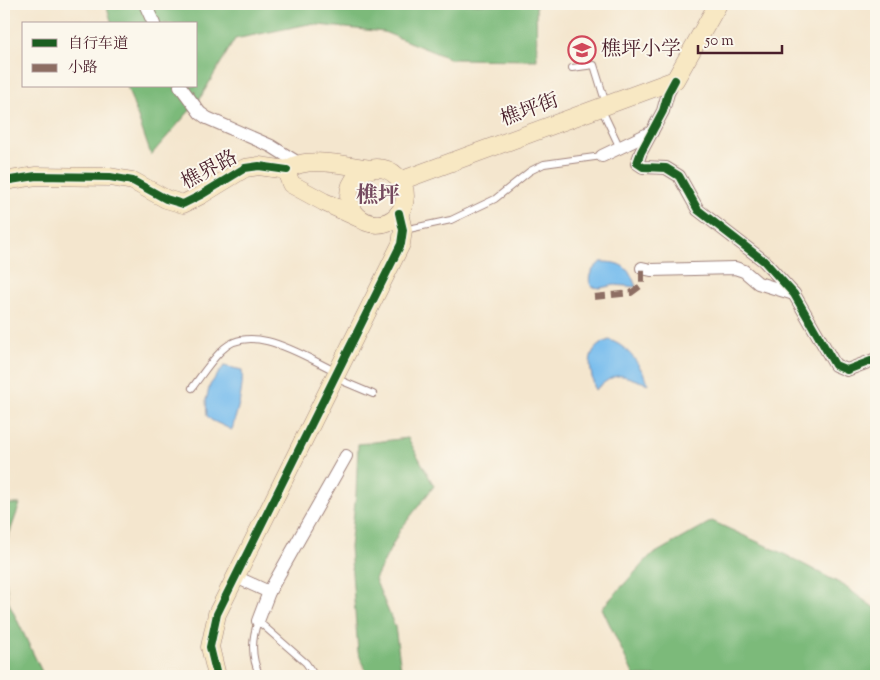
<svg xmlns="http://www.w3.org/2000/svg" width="880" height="680" font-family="'Sorts Mill Goudy','Noto Serif SC',serif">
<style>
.forest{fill:#7bba7a;stroke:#626c52}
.water{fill:#76bced;stroke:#606e8c}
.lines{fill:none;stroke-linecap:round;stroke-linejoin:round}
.lane-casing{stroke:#9f827c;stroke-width:8}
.street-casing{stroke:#9f827c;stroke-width:14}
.secondary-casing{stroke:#9f827c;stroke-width:19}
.lane{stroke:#fff;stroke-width:6}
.street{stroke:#fff;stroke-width:12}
.secondary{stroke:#f8e8c3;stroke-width:18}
.quiet{stroke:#8d6e63;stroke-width:6;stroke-dasharray:12 6;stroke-linecap:butt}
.cycleway-casing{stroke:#fbf7ec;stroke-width:11}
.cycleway{stroke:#1b5e20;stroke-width:8}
.labels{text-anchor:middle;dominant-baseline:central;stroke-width:4;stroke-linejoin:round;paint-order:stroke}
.poi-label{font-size:20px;fill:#4a1f2b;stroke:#fbf7ec;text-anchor:start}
.street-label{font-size:20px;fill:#4a1f2b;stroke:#fbf7ec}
.quarter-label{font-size:22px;font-weight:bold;fill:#754a5f;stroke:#fbf7ec}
</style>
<rect width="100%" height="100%" fill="#fbf7ec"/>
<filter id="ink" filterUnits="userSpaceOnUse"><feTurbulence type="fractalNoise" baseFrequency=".02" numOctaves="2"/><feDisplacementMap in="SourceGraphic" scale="10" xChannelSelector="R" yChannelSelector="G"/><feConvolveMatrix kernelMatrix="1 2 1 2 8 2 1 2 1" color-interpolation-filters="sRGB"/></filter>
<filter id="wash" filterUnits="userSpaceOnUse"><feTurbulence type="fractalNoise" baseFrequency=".0096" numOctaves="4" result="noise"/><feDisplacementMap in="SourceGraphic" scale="20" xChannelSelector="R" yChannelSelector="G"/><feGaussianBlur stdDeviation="1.12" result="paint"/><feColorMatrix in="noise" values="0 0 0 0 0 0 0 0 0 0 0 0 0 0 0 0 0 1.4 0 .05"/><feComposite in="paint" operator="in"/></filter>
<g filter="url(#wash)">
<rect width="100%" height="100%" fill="#f4e6ce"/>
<g class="forest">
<polygon points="106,4 536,4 537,60 451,59 384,32 309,24 235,39 199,100 151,155 127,86 196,86 196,24 112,24"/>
<polygon points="408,438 434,486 400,530 375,579 395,627 402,676 368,676 358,652 350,547 356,494 358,444"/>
<polygon points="4,504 20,504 4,549"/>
<polygon points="712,521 782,553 843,585 876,609 876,676 634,676 602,608 650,556"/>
<polygon points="4,570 9,603 44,676 4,676"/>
</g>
<g class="water">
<path d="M601,262c21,0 28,5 35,25l-21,-2 -15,3 -8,-1c-7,-10 1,-19 9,-25z"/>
<path d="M609,340c20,6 31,26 40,44 -30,-8 -28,-16 -54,6 -5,-22 -12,-41 14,-50z"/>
<path d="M224,366l18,4c2,20 -5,41 -10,60l-21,-10 -4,-4 -1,-16 4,-15z"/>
</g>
</g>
<g filter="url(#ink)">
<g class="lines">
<g class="lane-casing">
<g id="lane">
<polyline points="572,68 594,65 606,104"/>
<polyline points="601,108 620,148"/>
<polyline points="404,230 451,220 495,199 530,171 544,164 602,156"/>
<polyline points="335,378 373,394"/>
<path d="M192,388c9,-12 18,-26 29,-37 29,-31 84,6 114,20"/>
<path d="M260,676c-9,-18 -9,-36 -2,-55l48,42 9,13"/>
</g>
</g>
<g class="street-casing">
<g id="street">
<polyline points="145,4 154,24"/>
<polyline points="675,80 668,93 663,111 641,152 637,163 643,167 666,168 679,176 698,210 764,261 794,294 835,365 847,370 876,359"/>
<polyline points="180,86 200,113 207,118 271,146 300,164"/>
<polyline points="602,156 652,132"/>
<polyline points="642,268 651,270 735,268 744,271 758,283 794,294"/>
<polyline points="236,577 269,592"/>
<polyline points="258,621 269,592 346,456"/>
</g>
</g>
<g class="secondary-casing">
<g id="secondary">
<circle cx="377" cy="196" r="28"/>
<polyline points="287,170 288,176 291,184 324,202 357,217"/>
<path d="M287,170c19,-15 61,-4 84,-1"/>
<polyline points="4,181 36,176 110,177 133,181 166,199 183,204 201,195 245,168 259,166 287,170"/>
<polyline points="400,181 675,80 718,4"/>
<polyline points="217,676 210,647 217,614 401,244 403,230 399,213"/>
</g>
</g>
<use href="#lane" class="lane"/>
<use href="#street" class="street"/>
<use href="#secondary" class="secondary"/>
<polyline class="quiet" points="594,297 631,293 642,285 642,268"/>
<g class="cycleway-casing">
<g id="cycleway">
<polyline points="675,80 668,93 663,111 641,152 637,163 643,167 666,168 679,176 698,210 764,261 794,294 835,365 847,370 876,359"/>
<polyline points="4,181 36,176 110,177 133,181 166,199 183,204 201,195 245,168 259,166 287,170"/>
<polyline points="217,676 210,647 217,614 401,244 403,230 399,213"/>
</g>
</g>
<use href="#cycleway" class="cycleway"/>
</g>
</g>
<defs>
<g id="school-ring" transform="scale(1.4375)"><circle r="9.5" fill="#fbf7ec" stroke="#d1495b" stroke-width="1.5"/><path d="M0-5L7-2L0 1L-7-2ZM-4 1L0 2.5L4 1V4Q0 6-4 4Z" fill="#d1495b"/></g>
</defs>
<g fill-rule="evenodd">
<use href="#school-ring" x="582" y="50"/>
</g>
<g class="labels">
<g class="poi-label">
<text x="601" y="50">樵坪小学</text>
</g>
<g class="street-label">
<text transform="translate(530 111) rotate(-20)">樵坪街</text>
<text transform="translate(210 171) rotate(-28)">樵界路</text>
</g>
<g class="quarter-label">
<text x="378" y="197">樵坪</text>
</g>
</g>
<rect width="880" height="680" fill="none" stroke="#fbf7ec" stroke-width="20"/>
<rect x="22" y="22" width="175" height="65" fill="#fbf7ec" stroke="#b4a19f"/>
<rect x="32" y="39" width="25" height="8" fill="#1b5e20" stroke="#b4a19f"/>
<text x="68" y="48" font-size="15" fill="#4a1f2b">自行车道</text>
<rect x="32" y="64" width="25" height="8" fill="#8d6e63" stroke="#b4a19f"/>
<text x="68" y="72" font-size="15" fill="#4a1f2b">小路</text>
<path d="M698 45v8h84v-8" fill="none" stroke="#4a1f2b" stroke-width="2.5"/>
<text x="705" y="45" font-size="15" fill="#4a1f2b" stroke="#fbf7ec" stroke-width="4" paint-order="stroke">50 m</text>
</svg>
